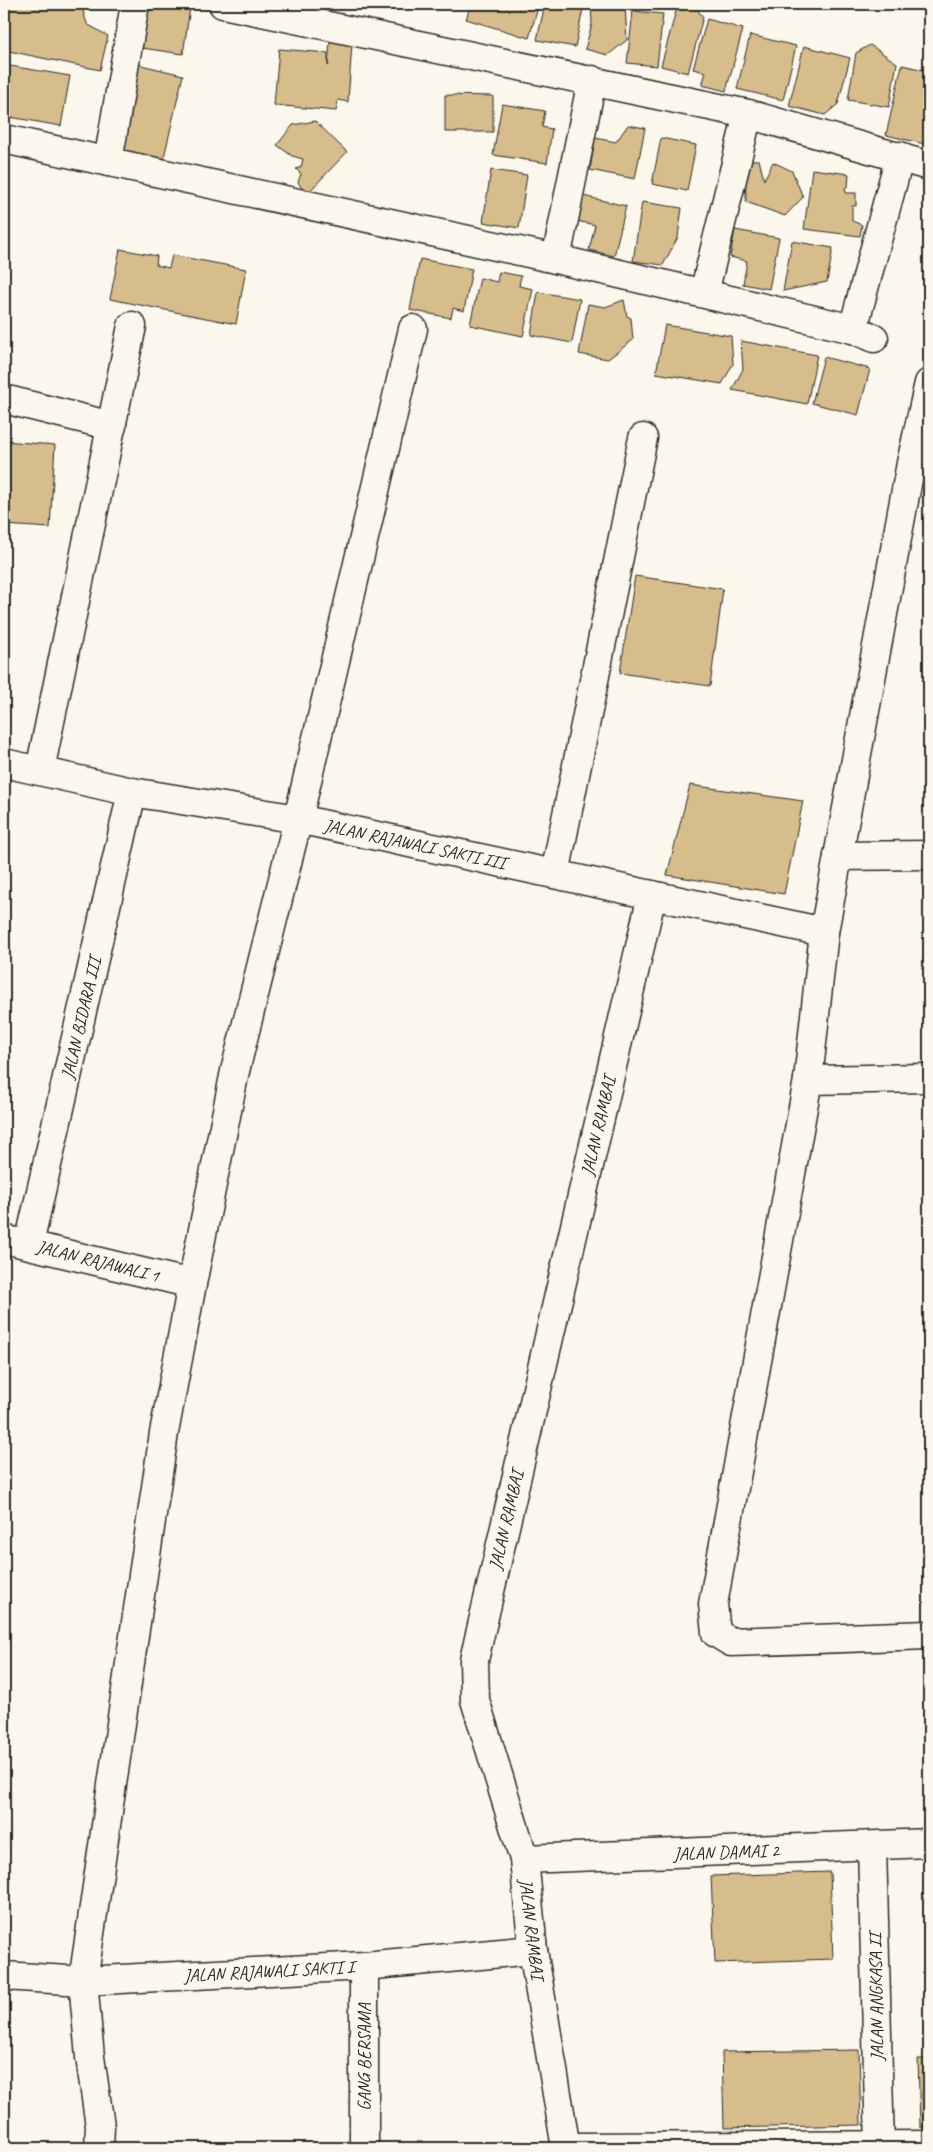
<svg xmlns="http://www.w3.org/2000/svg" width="933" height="2152" font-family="Caveat,sans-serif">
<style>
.building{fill:#d7bc8c;stroke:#2b2b2b}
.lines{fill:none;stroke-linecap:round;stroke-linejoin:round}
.minor-casing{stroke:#2b2b2b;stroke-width:31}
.minor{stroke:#fbf7ec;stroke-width:28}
.labels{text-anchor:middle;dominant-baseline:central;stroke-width:4.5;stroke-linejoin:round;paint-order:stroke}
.street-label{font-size:18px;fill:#2b2b2b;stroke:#fbf7ec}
</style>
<rect width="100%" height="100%" fill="#fbf7ec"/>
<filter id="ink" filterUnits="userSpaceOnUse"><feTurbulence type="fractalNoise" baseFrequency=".02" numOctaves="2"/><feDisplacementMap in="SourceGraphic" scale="10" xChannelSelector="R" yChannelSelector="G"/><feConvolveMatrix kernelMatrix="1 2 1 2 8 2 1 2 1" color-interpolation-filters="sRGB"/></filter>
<g filter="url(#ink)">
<g class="building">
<polygon points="4,4 81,4 87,24 108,36 100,70 4,50"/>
<polygon points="141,4 163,4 190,8 183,54 135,47"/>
<polygon points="471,4 539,4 529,38 466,19"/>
<polygon points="545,4 584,4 575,47 537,40"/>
<polygon points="591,4 625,4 627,40 608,55 585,49 592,24"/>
<polygon points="686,4 693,4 703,17 688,73 661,66 676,11"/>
<polygon points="633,11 663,14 657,66 627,63"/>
<polygon points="707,19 743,29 726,91 702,85 706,72 693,69"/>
<polygon points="750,35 796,46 783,100 737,89"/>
<polygon points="330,40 352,43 348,102 338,100 336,111 274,105 279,49 328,53 328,66"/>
<polygon points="870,45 897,63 889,107 848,100 856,53"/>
<polygon points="804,46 850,58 838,104 825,115 789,106"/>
<polygon points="137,64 183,75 162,166 116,156"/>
<polygon points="4,65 70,76 61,126 4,116"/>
<polygon points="902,65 929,71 929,145 886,135"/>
<polygon points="445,95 493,96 493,132 445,132"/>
<polygon points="502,104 545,111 542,127 552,129 547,163 493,155"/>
<polygon points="315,121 347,152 306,195 298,182 301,174 296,169 301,167 303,159 292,156 277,145 293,125"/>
<polygon points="628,125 645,128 635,179 590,170 595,138 616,142"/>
<polygon points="661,138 696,145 687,191 652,184"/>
<polygon points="745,160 759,160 764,180 773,162 792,171 803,197 785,216 746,202"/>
<polygon points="812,169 849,174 848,186 845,188 846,193 856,193 856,206 852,206 852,221 862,225 860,236 804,229"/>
<polygon points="491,170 527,175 519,228 483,222"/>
<polygon points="583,196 626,206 614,256 589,250 595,225 577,221"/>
<polygon points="642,202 682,208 678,237 663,265 633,261"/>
<polygon points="735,230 779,238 769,289 743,284 747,261 730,257"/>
<polygon points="792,241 833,248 827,282 783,291"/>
<polygon points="120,249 157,256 156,265 169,268 172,255 246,269 236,324 110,299"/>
<polygon points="420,259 472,269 464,311 453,308 451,318 410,310"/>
<polygon points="499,272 521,276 519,286 533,289 523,336 470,325 480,278 497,282"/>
<polygon points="538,292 580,299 572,343 531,335"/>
<polygon points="624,300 627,316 631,318 633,340 608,359 579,354 588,304 605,307"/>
<polygon points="665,325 731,336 733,364 722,384 656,373"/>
<polygon points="741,341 817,355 807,404 732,390 743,369"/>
<polygon points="824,357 870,369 858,415 812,403"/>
<polygon points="4,441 55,445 50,528 4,525"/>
<polygon points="635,576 723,589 710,686 620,673"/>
<polygon points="690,785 803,801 784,894 667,875"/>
<polygon points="830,1872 833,1959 715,1963 711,1876"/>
<polygon points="859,2050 861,2125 724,2128 722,2052"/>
<polygon points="918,2059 929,2059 929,2127 920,2127"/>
</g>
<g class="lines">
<g class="minor-casing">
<g id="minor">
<polyline points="223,4 748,114 929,166"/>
<polyline points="4,139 556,259 853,329 874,338"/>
<polyline points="108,162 135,4"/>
<polyline points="556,259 592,80"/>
<polyline points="704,293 748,114"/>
<polyline points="853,329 900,156"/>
<polyline points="929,383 911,463 824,932 808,1080 713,1604 716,1633 731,1642 929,1635"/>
<polyline points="4,399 112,426"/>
<polyline points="4,763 132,792 298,819 824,932"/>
<polyline points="40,770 132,326"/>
<polyline points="838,856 929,855"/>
<polyline points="555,874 643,438"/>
<polyline points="808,1080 929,1078"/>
<polyline points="4,1239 192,1284"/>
<polyline points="29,1244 132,792"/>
<polyline points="872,1846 880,2148"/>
<polyline points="524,1859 929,1843"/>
<polyline points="364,1966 364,2148"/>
<polyline points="4,1976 83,1981 364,1966 533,1950"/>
<polyline points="566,2147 929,2145"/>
<polyline points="99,2148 100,2126 90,2057 83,1981 164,1433 192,1284 235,1071 298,819 413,329"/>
<polyline points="566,2148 533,1950 524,1859 475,1700 474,1660 652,895"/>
</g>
</g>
<use href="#minor" class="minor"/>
</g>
</g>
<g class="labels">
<g class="street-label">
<text transform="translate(415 844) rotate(12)">JALAN RAJAWALI SAKTI III</text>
<text transform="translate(81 1018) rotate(-77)">JALAN BIDARA III</text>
<text transform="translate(598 1126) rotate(-77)">JALAN RAMBAI</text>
<text transform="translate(98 1261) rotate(14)">JALAN RAJAWALI 1</text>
<text transform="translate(506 1520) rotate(-77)">JALAN RAMBAI</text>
<text transform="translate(726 1852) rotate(-2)">JALAN DAMAI 2</text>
<text transform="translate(532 1929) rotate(83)">JALAN RAMBAI</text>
<text transform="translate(269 1971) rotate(-3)">JALAN RAJAWALI SAKTI I</text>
<text transform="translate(876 1997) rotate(-91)">JALAN ANGKASA II</text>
<text transform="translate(364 2057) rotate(-90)">GANG BERSAMA</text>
</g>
</g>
<rect width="933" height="2152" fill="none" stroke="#fbf7ec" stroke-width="20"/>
<rect x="10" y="10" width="913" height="2132" fill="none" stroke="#2b2b2b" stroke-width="2" filter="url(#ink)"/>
</svg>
